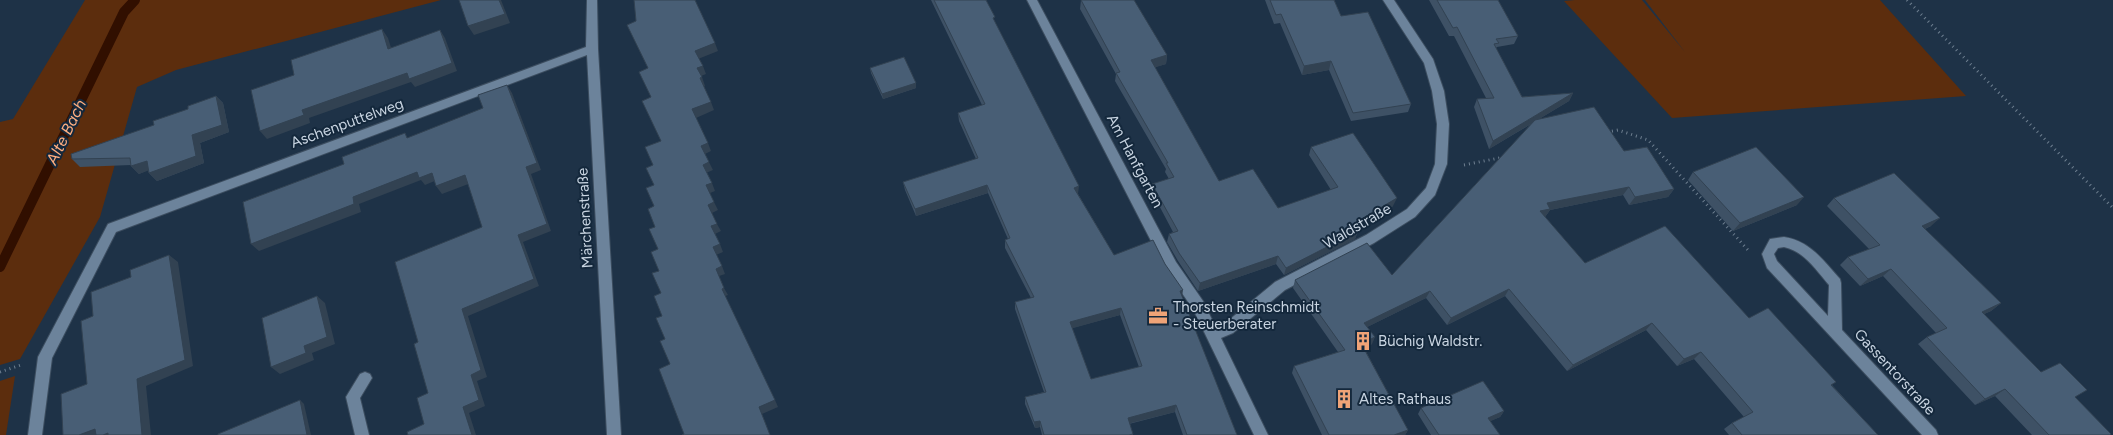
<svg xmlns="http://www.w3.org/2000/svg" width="2113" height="435" font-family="Figtree,sans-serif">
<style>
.green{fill:#5c2d0d}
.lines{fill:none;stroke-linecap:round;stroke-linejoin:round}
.stream{stroke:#310f00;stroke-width:10}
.minor-casing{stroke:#3c4d5f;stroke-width:2}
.path{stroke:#6e7f90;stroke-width:3;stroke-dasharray:1 4;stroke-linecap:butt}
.minor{fill:#6c839b;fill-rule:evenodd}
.wall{fill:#3e5165;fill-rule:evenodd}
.shaded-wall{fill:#324252}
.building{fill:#485e75;stroke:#324252;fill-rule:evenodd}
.labels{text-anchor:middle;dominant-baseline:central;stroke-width:4;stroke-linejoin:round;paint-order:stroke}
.street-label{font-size:15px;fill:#c8d4e1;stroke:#14283c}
.poi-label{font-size:15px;fill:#c8d4e1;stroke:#14283c;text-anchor:start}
.water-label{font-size:16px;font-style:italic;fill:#ffaf81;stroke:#14283c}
</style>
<rect width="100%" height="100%" fill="#1e3247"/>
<g class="green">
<polygon points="85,0 441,0 176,70 137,87 100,217 20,359 0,365 0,122 13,119"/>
<polygon points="1575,0 1642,0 1685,52 1645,0 1880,0 1966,96 1672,118 1564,1"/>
<polygon points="15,376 6,435 0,435 0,381"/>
</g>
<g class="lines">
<polyline class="stream" points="0,267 124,12 135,0"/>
<g class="minor-casing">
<g id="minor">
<polygon points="587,0 597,0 598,49 621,435 607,435 587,55 116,232 52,358 42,435 28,435 38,357 108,224 586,47"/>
<polygon points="1027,0 1037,0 1176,262 1203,301 1216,328 1223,325 1275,282 1366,235 1407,209 1426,188 1435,164 1437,124 1432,91 1424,63 1383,0 1394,0 1433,59 1444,91 1449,124 1447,164 1435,195 1415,217 1374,243 1285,290 1233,333 1221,338 1268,435 1254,435 1193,309 1166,270"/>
<path d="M1784,237c26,4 39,23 56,42l1,4 1,47 94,100 2,5h-16l-155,-167 -5,-14 8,-15zM1784,247c20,4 32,23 45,38l-1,31 -51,-55 -3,-7 4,-6z"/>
<polygon points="365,372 370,374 372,378 360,398 369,435 355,435 346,397 360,374"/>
</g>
</g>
<g class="path">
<polyline points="1907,0 2113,208"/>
<polyline points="1607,132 1618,130 1648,140 1748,250"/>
<polyline points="1464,165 1504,157"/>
<polyline points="0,372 21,365"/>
</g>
<use href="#minor" class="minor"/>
</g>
<g class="wall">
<path d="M931,0h55l9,23 83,171 36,61 68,42 55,138h-54l-8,-23 -46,12 4,11h-91l-2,-8 -5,1 -10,-24v-7l19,-5 -29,-83v-7l16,-4 -26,-50v-8l3,-1 -20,-46 -72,23 -11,-26 -2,-8 73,-23 -17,-38 -1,-8 24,-8zM1120,315l19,52 -48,12 -19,-51z"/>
<polygon points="1081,0 1167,55 1166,64 1155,67 1219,181 1278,208 1331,190 1309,155 1311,147 1393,206 1356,228 1358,231 1355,239 1284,275 1276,264 1198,291 1178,261 1167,242 1169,234 1173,232 1152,192 1152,184 1169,179 1165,172 1166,169 1115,81 1116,74 1080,9"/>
<polygon points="1265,0 1334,0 1341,16 1411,104 1408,112 1351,121 1329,70 1302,75 1280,23 1274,24"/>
<polygon points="1429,0 1498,0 1518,36 1514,44 1497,47 1496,48 1522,97 1573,93 1569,101 1539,119 1624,151 1674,189 1668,197 1629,205 1623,195 1550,210 1545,217 1585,263 1749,318 1832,385 1878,435 1729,435 1724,429 1732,423 1744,417 1694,359 1677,366 1646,330 1567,371 1505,296 1447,325 1426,298 1367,327 1372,344 1364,348 1408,430 1405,435 1322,435 1292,373 1294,366 1338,352 1293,288 1295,280 1392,275 1531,124 1489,149 1474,107 1477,99 1486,98 1454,36 1449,36"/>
<polygon points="870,68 916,83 916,88 883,99 871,73"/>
<polygon points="216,96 223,103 229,132 200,143 204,163 157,181 149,173 148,170 139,174 131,166 131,165 80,167 72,159 154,125"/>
<polygon points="1693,172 1797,205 1733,231 1688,180"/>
<polygon points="1834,198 1931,226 1925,229 2001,303 1991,311 1984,314 2041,372 2075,397 2110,435 2032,435 1995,396 1975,405 1918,344 1927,337 1936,333 1883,276 1860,286 1840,265 1848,257 1869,249 1827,206"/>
<polygon points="1421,408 1504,411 1500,417 1490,421 1500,435 1431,435 1418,414"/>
</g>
<g class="shaded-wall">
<polygon points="499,0 501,0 510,23 474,35 468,26"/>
<polygon points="382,29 388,38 394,57 388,49"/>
<polygon points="440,30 445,38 457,71 415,87 411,82 309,118 310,123 267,139 260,131 302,110"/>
<polygon points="715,43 718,51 698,59 695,51"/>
<polygon points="1167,55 1166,64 1150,69 1151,60"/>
<polygon points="1331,61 1329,70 1302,75 1304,66"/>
<polygon points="703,66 706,74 701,76 697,68"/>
<polygon points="702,77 705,86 703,87 700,78"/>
<polygon points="916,83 916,88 883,99 882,94"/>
<polygon points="507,85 512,93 541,170 531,174 551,231 523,242 539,286 468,316 487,377 477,381 485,406 469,413 476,435 472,435 463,407 471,375 462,309 518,235 526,167"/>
<polygon points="1573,93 1569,101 1489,149 1493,141"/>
<polygon points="216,96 223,103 229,132 200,143 204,163 157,181 149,173 192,135"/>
<polygon points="711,102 714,110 696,118 692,109"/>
<polygon points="708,143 711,151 705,154 701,146"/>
<polygon points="147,161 155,168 139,174 131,166"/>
<polygon points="709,162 713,170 706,173 703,165"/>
<polygon points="417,172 432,173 437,180 425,185 421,180 359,204 361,212 259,251 251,244 353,197"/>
<polygon points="465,175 471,183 442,194 436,186"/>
<polygon points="712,183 715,191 710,193 706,185"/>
<polygon points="987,185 988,193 916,216 915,209"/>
<polygon points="1079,186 1078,194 1074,196 1074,188"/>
<polygon points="1629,187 1623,195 1550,210 1545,217 1535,219 1540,211 1547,203"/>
<polygon points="1674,189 1668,197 1629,205 1635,197"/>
<polygon points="1804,197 1797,205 1733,231 1740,223"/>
<polygon points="1397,198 1393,206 1350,232 1353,224"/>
<polygon points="714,202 718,210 712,213 708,205"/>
<polygon points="1940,218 1931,226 1914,234 1922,226"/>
<polygon points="717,224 721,231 715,234 711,226"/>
<polygon points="1358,231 1355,239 1284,275 1286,268"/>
<polygon points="720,244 723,252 716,255 713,247"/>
<polygon points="169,255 178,262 193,366 146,386 151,435 142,435 137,379"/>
<polygon points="1278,256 1276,264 1198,291 1200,283"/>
<polygon points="722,266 725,274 719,276 716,269"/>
<polygon points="1891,269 1883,276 1860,286 1868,279"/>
<polygon points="724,288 728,295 725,296 722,289"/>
<polygon points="1509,289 1505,296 1447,325 1451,318"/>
<polygon points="1183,290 1182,297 1180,291"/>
<polygon points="1430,291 1426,298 1361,330 1364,323"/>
<polygon points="317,296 325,303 335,344 312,353 314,360 280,374 271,367 304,346"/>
<polygon points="2001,303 1991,311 1973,319 1982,312"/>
<polygon points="1121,308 1120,315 1070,329 1070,322"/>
<polygon points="1652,323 1646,330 1567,371 1573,365"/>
<polygon points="1375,337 1372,344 1352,354 1355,347"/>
<polygon points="1701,352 1694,359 1677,366 1684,359"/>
<polygon points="2005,389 1995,396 1975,405 1985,399"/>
<polygon points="300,400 304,404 311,435 307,435"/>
<polygon points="775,400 778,407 762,414 770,435 759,407"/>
<polygon points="1176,405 1175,412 1127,424 1128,418"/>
<polygon points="1504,411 1500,417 1484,424 1488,418"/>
<polygon points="1040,421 1040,427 1035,428 1034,422"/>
<polygon points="95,429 108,433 112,435 79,435"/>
<polygon points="1408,430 1405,435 1394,435"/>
</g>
<g class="building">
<polygon points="459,0 499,0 505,14 468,26"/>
<polygon points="634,0 695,0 715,43 695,51 703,66 697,68 702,77 700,78 711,102 692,109 708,143 701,146 709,162 703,165 712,183 706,185 714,202 708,205 717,224 711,226 720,244 713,247 722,266 716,269 724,288 722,289 775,400 759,407 770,435 682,435 684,434 659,369 670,364 660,341 665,339 656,318 662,316 654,296 661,293 652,273 659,271 651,252 658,249 649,229 655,227 648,209 654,206 646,188 654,185 646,168 653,165 645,147 661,141 642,101 651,97 639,72 648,68 627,25 636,21"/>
<path d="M934,0h52l9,17 -2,1 86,168 -5,2 40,67 39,-15 12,24 18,26 -3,1 57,144h-50l-11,-30 -48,13 5,16 -4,1h-85l-4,-14 -6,1 -9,-25 21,-5 -31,-90 19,-5 -29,-57 5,-2 -23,-53 -72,24 -12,-27 75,-24 -20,-45 27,-9zM1121,308l21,58 -51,13 -21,-57z"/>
<polygon points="1081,0 1134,0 1167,55 1151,60 1219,181 1253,169 1278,208 1338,187 1311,147 1353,133 1397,198 1353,224 1358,231 1286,268 1278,256 1200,283 1179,253 1169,234 1178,231 1152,184 1174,177 1166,163 1168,163 1116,73 1120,72"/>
<polygon points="1270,0 1334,0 1341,16 1368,12 1411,104 1353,113 1331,61 1304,66 1281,14 1276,15"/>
<polygon points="1437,0 1498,0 1518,36 1496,39 1499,43 1494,44 1522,97 1573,93 1493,141 1477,99 1494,98 1457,27 1453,28"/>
<polygon points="382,29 388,49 440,30 452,63 409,79 407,73 302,110 304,115 260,131 251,90 294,75 291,60"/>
<polygon points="904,57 916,83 882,94 870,68"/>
<polygon points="507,85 537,163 526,167 547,224 518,235 534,279 462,309 481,370 471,375 479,400 463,407 472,435 408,435 407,432 424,424 417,398 428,393 414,344 418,342 395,262 482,227 465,175 436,186 432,173 419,178 417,172 353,197 354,204 251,244 243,202 344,164 342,157 405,133 407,138 483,108 478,95"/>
<polygon points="216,96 222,125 192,135 196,156 149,173 147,161 131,166 130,158 72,159 71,154 154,125 153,121 188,109 188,106"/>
<polygon points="1594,107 1624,151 1647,147 1674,189 1635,197 1629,187 1547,203 1550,209 1540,211 1585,263 1665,226 1749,318 1768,308 1836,382 1831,385 1878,435 1742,435 1732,423 1753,412 1701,352 1684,359 1652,323 1573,365 1509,289 1451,318 1430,291 1364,323 1375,337 1355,347 1362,345 1408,430 1394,435 1329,435 1294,366 1345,350 1295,280 1367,243 1392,275 1535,120"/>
<polygon points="1756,147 1804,197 1740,223 1693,172"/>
<polygon points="1894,173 1940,218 1922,226 2001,303 1982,312 2041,372 2060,363 2087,390 2075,397 2111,434 2110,435 2049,435 2005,389 1985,399 1927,337 1947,328 1891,269 1868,279 1848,257 1880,245 1834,198"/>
<polygon points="169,255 185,360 137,379 142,435 108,435 108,433 103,435 96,435 95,429 79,435 63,435 61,394 87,384 81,321 93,316 91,292 131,277 130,270"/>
<polygon points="317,296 327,337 304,346 306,353 271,367 262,318"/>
<polygon points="1483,381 1504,411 1488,418 1500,435 1439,435 1421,408"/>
<polygon points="300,400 307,435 218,435 218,434"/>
</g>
<defs>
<g id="office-bare" transform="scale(1.5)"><path d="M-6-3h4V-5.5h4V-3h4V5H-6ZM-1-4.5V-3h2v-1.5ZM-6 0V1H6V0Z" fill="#efa377" stroke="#14283c" stroke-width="2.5" paint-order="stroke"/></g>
<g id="building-bare" transform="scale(1.5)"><path d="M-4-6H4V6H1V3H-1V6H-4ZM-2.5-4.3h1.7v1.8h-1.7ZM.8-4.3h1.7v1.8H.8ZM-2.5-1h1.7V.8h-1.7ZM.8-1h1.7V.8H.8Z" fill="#efa377" stroke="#14283c" stroke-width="2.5" paint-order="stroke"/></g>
</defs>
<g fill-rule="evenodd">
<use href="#office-bare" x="1158" y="316"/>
<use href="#building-bare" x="1363" y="341"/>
<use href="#building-bare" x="1344" y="399"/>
</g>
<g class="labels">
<g class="street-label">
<text transform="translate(347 123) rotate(-20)">Aschenputtelweg</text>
<text transform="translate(1135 161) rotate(62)">Am Hanfgarten</text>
<text transform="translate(585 218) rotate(-93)">Märchenstraße</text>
<text transform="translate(1357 226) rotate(-30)">Waldstraße</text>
<text transform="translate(1895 372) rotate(47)">Gassentorstraße</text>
</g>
<g class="poi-label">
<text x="1173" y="307">Thorsten Reinschmidt<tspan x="1173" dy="17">- Steuerberater</tspan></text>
<text x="1378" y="341">Büchig Waldstr.</text>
<text x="1359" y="399">Altes Rathaus</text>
</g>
<g class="water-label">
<text transform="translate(66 132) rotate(-64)">Alte Bach</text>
</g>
</g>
</svg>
